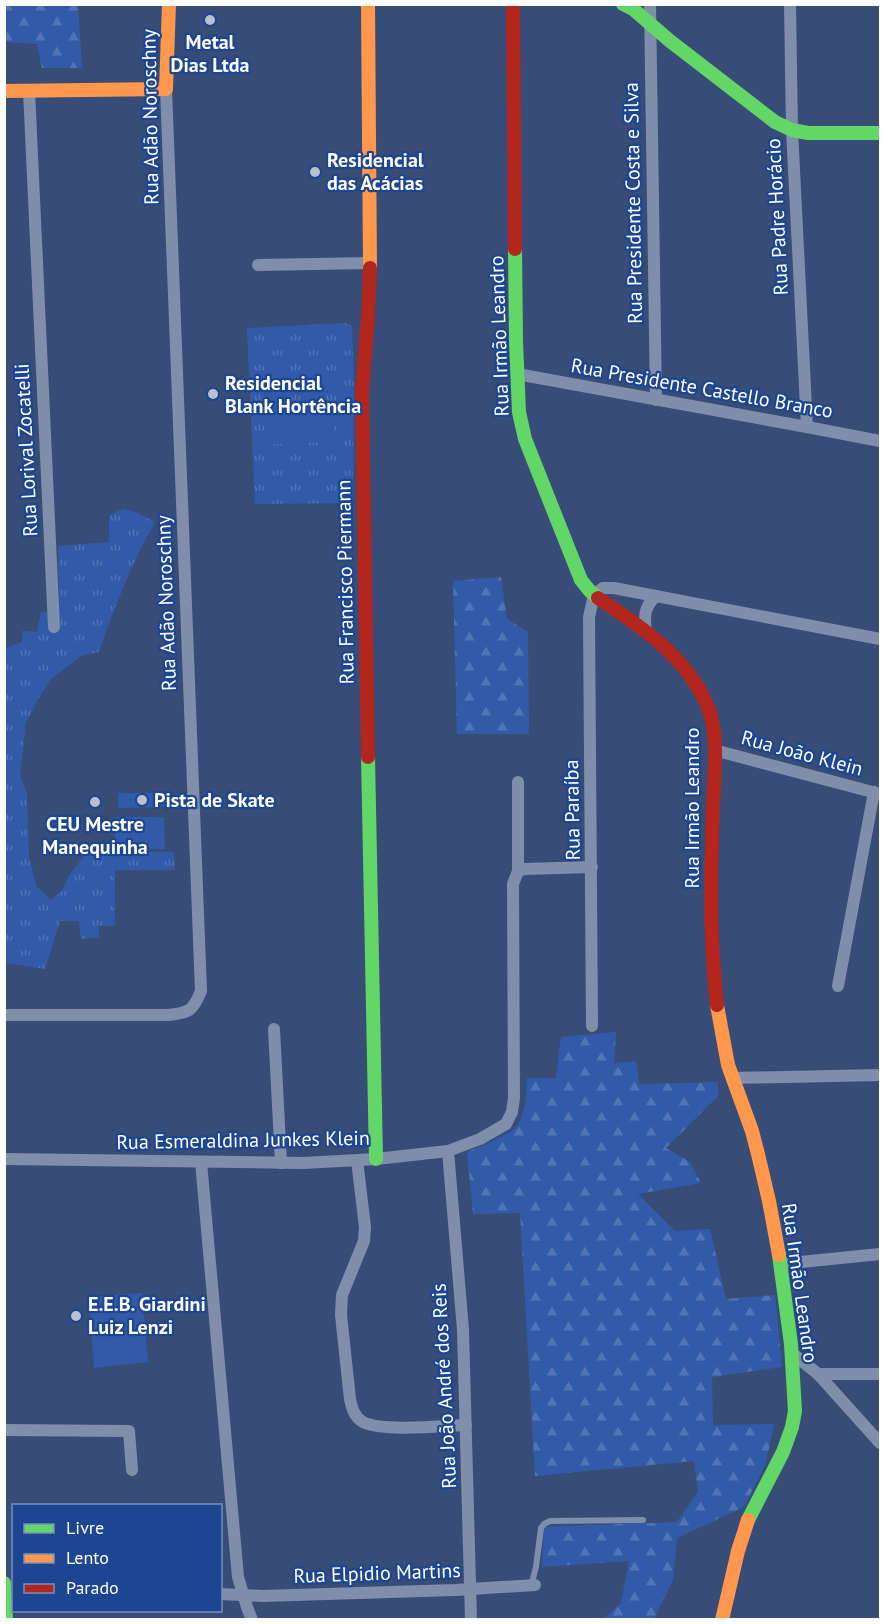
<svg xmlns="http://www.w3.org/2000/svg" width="885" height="1624" font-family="'PT Sans',sans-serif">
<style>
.forest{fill:url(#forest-firs)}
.park{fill:url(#park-tufts)}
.garden{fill:#315ba8}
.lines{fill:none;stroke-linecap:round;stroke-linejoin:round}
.lane{stroke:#7f8eaa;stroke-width:6}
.street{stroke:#7f8eaa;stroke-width:12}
.fast{stroke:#63d668;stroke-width:14}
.slow{stroke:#ff974d;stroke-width:14}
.jam{stroke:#b3261e;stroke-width:14}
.poi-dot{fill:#b9c1cf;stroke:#1c4592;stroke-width:2}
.labels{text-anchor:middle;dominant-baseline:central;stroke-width:4.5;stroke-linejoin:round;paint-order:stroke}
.poi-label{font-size:20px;font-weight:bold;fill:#fff;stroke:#1c4592;text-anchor:start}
.street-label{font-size:20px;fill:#fff;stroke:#1c4592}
</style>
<defs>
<pattern id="forest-firs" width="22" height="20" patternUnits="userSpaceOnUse" patternTransform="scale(1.5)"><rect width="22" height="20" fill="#315ba8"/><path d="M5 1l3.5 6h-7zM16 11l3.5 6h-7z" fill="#5074b5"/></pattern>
<pattern id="park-tufts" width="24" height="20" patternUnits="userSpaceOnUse" patternTransform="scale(1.5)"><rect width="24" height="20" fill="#315ba8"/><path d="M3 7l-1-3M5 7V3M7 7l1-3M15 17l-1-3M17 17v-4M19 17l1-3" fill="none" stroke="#5074b5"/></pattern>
</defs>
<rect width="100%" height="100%" fill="#374d77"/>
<g class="forest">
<polygon points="4,5 78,5 82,68 42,68 37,44 5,42"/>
<polygon points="501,577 507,619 528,632 529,734 457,734 453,581"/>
<path d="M616,1032l-2,31 22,-2 3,23 79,-2v14l-52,52 24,14 11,21 -63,11 37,37 35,-2 16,70 49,-4 7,72 -70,10 1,48 61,-1 -8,39 -22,44 -67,31 -4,42 -19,39h-65h14l18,-16 8,-42 -87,6 2,-40 133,-5 21,-30 -4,-31 -159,15 -15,-263 -47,1 -6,-62c15,-7 47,-17 53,-31 6,-13 6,-29 7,-43h29l5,-41z"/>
</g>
<g class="park">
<polygon points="345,323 352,326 354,386 353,503 255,504 247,328"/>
<path d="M123,509l15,4 17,9c-23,41 -41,85 -56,130l-18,4 -30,23 -13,20 -12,24 -6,53 7,17 2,65 8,29 14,13 11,-9 7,-15 17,-23 28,-1h60l1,18h-60v56h-16v11l-18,2 -2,-18h-19l-15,48 -40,-6v-315l17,-6v-11l15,1 4,-20 16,-2 2,-8 -1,-56 51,-4v-27z"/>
</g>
<g class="garden">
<polygon points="333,409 334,442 270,444 269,410"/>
<polygon points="118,793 166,793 166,807 118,808"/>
<polygon points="115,817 164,817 165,849 115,849"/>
<polygon points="142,1293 148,1362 94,1368 89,1297"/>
</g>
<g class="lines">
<polyline class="lane" points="531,1586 536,1567 541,1528 544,1524 550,1521 643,1520"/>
<g class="street">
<polyline points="650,4 656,400"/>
<polyline points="790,4 792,130 807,427"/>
<polyline points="29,91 54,627"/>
<polyline points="258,265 370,263"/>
<polyline points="517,374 807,427 880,441"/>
<path d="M646,632c-2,-16 -2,-25 10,-36"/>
<polyline points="714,750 880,794"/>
<polyline points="518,782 518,871"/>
<polyline points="838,986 874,792"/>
<path d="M4,1015h164c21,-2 25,-4 33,-24l-35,-902"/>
<polyline points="592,1026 589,617 594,595 603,588 614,588 880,639"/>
<polyline points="274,1029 281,1163"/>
<polyline points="732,1078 880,1075"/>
<polyline points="448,1151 463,1330 471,1620"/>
<polyline points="4,1159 303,1163 376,1159 448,1151 480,1139 506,1124 512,1112 514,1098 513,884 518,871 525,869 592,867"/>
<path d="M357,1160l8,67 -1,14 -22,54 -1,20 9,84c2,9 4,18 13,23 19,10 80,4 103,3"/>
<polyline points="201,1162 238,1577 247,1607 252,1620"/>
<polyline points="781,1264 880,1254"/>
<polyline points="792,1353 818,1374 880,1443"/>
<polyline points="818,1374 880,1374"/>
<polyline points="4,1430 129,1431 132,1470"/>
<polyline points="220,1594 263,1596 455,1590 535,1585"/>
</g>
<g class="fast">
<polyline points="623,4 633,9 670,41 775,122 792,130 808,133 880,133"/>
<polyline points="515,249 516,341 519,412 525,439 581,580 589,590 598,598"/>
<polyline points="368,757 376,1159"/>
<polyline points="748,1520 783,1452 792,1427 795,1411 791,1344 779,1255"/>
<polyline points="4,1583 6,1620"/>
</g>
<g class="slow">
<polyline points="368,4 370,268"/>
<polyline points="4,91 166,89 169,4"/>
<polyline points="717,1005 728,1065 752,1131 758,1154 769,1201 779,1255"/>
<polyline points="722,1620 738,1551 748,1520"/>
</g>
<g class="jam">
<polyline points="513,4 515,249"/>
<path d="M598,598c42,28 88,58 109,107 11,25 8,55 7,81 -1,20 -2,40 -2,60 -2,53 -1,106 5,159"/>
<polyline points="368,757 362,391 368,317 370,268"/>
</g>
</g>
<g class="poi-dot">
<circle cx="210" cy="20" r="6"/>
<circle cx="315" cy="172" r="6"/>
<circle cx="213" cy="394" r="6"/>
<circle cx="142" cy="800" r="6"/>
<circle cx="95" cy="802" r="6"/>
<circle cx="76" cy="1316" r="6"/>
</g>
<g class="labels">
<g class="poi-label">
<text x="210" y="42" text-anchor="middle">Metal<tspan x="210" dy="23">Dias Ltda</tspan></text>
<text x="327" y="160">Residencial<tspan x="327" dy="23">das Acácias</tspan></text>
<text x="225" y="383">Residencial<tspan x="225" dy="23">Blank Hortência</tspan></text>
<text x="154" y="800">Pista de Skate</text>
<text x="95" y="824" text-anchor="middle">CEU Mestre<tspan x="95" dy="23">Manequinha</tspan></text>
<text x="88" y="1304">E.E.B. Giardini<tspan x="88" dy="23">Luiz Lenzi</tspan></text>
</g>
<g class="street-label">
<text transform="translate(150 117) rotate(-91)">Rua Adão Noroschny</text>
<text transform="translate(633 203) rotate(-91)">Rua Presidente Costa e Silva</text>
<text transform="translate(777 217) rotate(-93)">Rua Padre Horácio</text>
<text transform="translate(499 336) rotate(-92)">Rua Irmão Leandro</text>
<text transform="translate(702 388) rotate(10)">Rua Presidente Castello Branco</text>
<text transform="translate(26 450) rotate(-93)">Rua Lorival Zocatelli</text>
<text transform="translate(345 582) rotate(-91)">Rua Francisco Piermann</text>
<text transform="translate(166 603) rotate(-92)">Rua Adão Noroschny</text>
<text transform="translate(802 753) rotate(15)">Rua João Klein</text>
<text transform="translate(692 808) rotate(-90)">Rua Irmão Leandro</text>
<text transform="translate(572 810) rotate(-91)">Rua Paraíba</text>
<text transform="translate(243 1140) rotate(-1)">Rua Esmeraldina Junkes Klein</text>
<text transform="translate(800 1283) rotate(82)">Rua Irmão Leandro</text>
<text transform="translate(444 1386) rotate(-93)">Rua João André dos Reis</text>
<text transform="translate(377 1573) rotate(-2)">Rua Elpidio Martins</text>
</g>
</g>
<rect width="885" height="1624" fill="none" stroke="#ffffff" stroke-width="12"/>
<rect x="12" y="1504" width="210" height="108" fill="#1c4592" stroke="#778fbe" stroke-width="1.5"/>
<rect x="24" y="1524" width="30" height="9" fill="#63d668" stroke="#778fbe" stroke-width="1.5"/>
<text x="66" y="1534" font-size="18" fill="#ffffff">Livre</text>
<rect x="24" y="1554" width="30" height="9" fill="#ff974d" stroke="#778fbe" stroke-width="1.5"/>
<text x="66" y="1564" font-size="18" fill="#ffffff">Lento</text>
<rect x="24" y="1584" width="30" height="9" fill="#b3261e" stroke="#778fbe" stroke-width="1.5"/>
<text x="66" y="1594" font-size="18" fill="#ffffff">Parado</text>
</svg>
